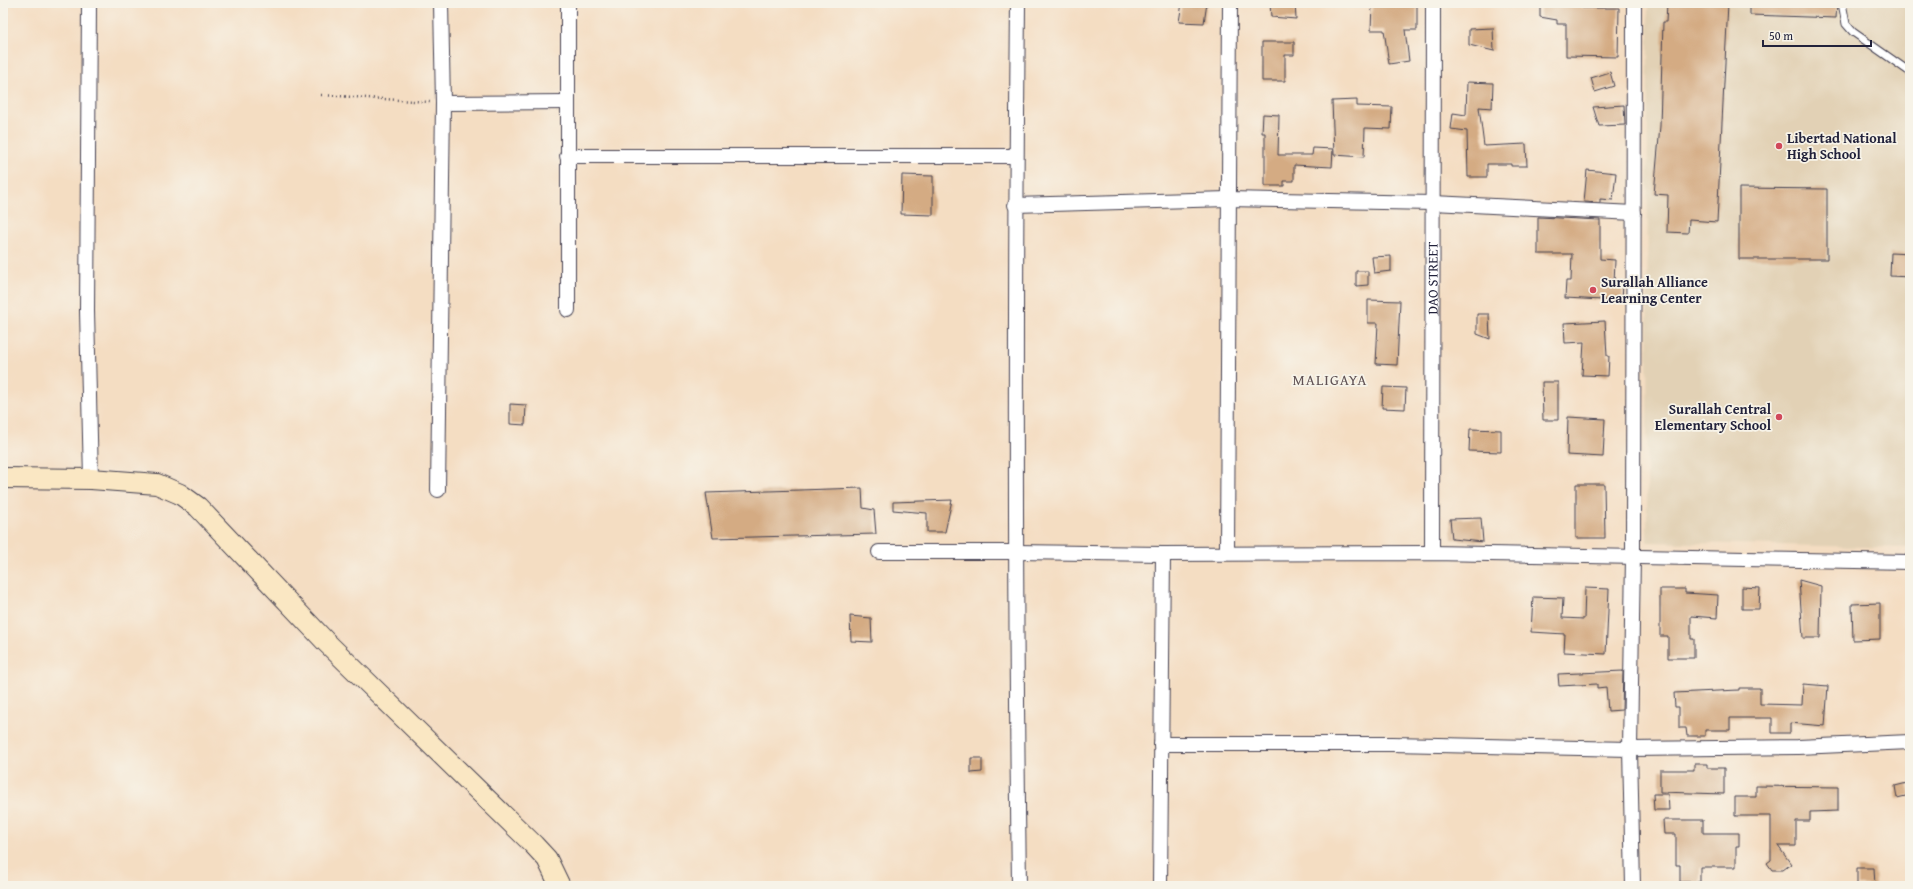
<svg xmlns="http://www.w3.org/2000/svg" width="1913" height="889" font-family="'Gentium Book Plus',serif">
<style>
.built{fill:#e2d1b5}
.building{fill:#d4ab83}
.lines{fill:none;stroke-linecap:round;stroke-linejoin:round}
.lane-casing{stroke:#423e4f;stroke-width:9}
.street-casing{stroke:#423e4f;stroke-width:16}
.secondary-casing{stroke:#423e4f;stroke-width:22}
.path{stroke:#423e4f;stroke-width:2.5;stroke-dasharray:1 3;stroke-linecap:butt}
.lane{stroke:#fff;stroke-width:7}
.street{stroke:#fff;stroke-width:14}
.secondary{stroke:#fae7c3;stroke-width:20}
.poi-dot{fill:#d1495b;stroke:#f7f3e8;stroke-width:1.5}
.labels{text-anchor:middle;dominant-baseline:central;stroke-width:3.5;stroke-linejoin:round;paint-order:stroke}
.poi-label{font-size:14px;font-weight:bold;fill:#22223b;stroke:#f7f3e8;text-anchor:start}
.street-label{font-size:14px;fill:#22223b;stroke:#f7f3e8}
.neighbourhood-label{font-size:15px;letter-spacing:1px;fill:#605254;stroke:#f7f3e8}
</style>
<rect width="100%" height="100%" fill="#f7f3e8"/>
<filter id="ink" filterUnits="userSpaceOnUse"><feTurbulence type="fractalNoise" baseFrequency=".025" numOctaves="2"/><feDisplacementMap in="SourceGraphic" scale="8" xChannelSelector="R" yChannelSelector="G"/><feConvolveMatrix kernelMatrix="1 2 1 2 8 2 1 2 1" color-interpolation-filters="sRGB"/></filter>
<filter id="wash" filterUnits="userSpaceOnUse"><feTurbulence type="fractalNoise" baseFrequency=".012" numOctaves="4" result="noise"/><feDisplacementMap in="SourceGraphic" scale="16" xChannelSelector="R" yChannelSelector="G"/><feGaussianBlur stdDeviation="0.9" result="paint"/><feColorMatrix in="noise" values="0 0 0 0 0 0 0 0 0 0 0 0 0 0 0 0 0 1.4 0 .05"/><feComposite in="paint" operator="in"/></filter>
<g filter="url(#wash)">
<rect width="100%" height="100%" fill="#f4ddc2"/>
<polygon class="built" points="1648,3 1910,3 1910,548 1647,542"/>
<g id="blocks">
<g class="building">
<polygon points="1182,3 1207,3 1204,23 1179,22"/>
<polygon points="1270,3 1295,3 1296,19 1271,17"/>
<polygon points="1372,3 1417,3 1417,30 1405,30 1409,61 1389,64 1384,30 1371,30"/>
<polygon points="1540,3 1582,3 1582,8 1619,8 1618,57 1566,56 1566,24 1557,24 1557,20 1540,17"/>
<polygon points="1667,3 1728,3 1717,222 1689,220 1688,233 1667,232 1668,195 1654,194 1660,126 1663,22 1666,22"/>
<polygon points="1750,3 1837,3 1836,18 1750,15"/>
<polygon points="1493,28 1494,51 1469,45 1469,29"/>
<polygon points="1262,42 1294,42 1294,55 1285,55 1285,81 1262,81"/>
<polygon points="1610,72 1614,86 1595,92 1591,78"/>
<polygon points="1467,82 1493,83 1492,108 1479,107 1484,146 1526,144 1527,166 1511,166 1511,164 1487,164 1487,177 1468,177 1467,131 1451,129 1453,113 1466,115"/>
<polygon points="1357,100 1357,106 1392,107 1391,129 1365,128 1364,157 1334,155 1332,101"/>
<polygon points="1624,105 1625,125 1599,126 1593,107"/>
<polygon points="1263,114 1279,115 1278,155 1312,155 1313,148 1333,149 1332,167 1294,165 1294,181 1284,181 1284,186 1265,186 1265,133 1262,133"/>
<polygon points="1587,170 1616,173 1613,200 1600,199 1600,203 1584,202"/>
<polygon points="902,175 933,176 933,215 901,214"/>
<polygon points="1739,188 1827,189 1827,259 1739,259"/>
<polygon points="1538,217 1600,220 1600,259 1615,260 1614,283 1623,283 1622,301 1565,298 1566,281 1571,281 1572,254 1538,254"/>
<polygon points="1891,253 1910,254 1910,277 1890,276"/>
<polygon points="1391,256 1391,271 1374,273 1372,257"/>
<polygon points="1356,271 1368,271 1368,285 1356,286"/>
<polygon points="1368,300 1400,301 1397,365 1376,364 1378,323 1368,323"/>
<polygon points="1477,314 1489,314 1490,339 1477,334"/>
<polygon points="1605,321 1607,356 1609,356 1608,376 1582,375 1584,342 1565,343 1564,323"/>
<polygon points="1542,382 1558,382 1558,420 1543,420"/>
<polygon points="1383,387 1406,388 1405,409 1382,408"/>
<polygon points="510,404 526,405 525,425 510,424"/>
<polygon points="1568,417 1605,419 1603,457 1567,455"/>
<polygon points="1470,429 1501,430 1501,452 1469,451"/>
<polygon points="1576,484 1604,484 1605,538 1576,538"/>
<polygon points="862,488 863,508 874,510 876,534 713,538 706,493"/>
<polygon points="952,500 945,532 927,532 927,513 893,510 893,502"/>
<polygon points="1481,518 1483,542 1452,539 1450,519"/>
<polygon points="1799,580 1821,586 1820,638 1803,638"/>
<polygon points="1742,587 1760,588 1759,609 1742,609"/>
<polygon points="1585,588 1609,589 1606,654 1564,652 1565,634 1531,632 1533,597 1563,598 1562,618 1584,619"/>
<polygon points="1660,589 1685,589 1685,593 1718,595 1717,618 1691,616 1691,639 1694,639 1694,658 1668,658 1668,636 1660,636"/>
<polygon points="1880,603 1880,639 1853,640 1852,604"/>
<polygon points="850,616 871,618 872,642 851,641"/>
<polygon points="1623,671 1622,710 1608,711 1606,687 1597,688 1597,684 1559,686 1558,674"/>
<polygon points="1803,684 1828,686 1825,726 1790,723 1790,733 1772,733 1772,718 1730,718 1730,730 1705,730 1705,736 1687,736 1686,728 1679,728 1679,707 1675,707 1674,693 1739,690 1739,688 1760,688 1760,704 1802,705"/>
<polygon points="971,758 982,758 982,772 971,773"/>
<polygon points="1694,764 1707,764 1707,768 1724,768 1724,794 1660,792 1660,770 1694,770"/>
<polygon points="1907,783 1910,795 1897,798 1895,786"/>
<polygon points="1756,786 1838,787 1838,811 1810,812 1810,821 1796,821 1796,846 1778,846 1791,864 1783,870 1772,870 1767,863 1771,860 1771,816 1735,816 1735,797 1756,797"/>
<polygon points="1653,794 1668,794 1669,810 1654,810"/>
<polygon points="1663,820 1703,820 1703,833 1739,833 1739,847 1736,847 1736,867 1700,867 1700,882 1680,882 1680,865 1676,865 1676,834 1664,834"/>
<polygon points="1857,868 1874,868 1875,886 1857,886"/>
</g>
</g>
</g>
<g filter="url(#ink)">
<use href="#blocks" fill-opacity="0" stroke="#423e4f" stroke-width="1"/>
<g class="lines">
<g class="lane-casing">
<polyline id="lane" points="1842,3 1846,24 1853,32 1910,72"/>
</g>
<g class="street-casing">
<g id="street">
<polyline points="89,3 87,311 91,479"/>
<polyline points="568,3 568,310"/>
<path d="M1018,3c-3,294 -3,589 1,883"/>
<polyline points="443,103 568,102"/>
<polyline points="567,156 1016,156"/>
<polyline points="1015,205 1228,199 1433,203 1634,213"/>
<polyline points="438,490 443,103 441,3"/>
<polyline points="879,552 1015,552 1163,554 1432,553 1910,562"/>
<polyline points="1227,553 1230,3"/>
<path id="s1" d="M1432,553l1,-550"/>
<polyline points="1161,744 1392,744 1630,749 1798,747 1910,742"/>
<polyline points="1160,886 1163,554"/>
<polyline points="1633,886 1630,749 1633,556 1634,3"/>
</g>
</g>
<g class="secondary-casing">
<polyline id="secondary" points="3,478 91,479 157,484 180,494 198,507 327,643 534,845 547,859 560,886"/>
</g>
<polyline class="path" points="321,95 430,102"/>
<use href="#lane" class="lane"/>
<use href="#street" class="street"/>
<use href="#secondary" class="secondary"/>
</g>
</g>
<g class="poi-dot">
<circle cx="1779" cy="146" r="4"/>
<circle cx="1593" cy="290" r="4"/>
<circle cx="1779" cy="417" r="4"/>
</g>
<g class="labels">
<g class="poi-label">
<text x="1787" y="138">Libertad National<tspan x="1787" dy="16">High School</tspan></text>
<text x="1601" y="282">Surallah Alliance<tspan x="1601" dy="16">Learning Center</tspan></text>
<text x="1771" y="409" text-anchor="end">Surallah Central<tspan x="1771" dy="16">Elementary School</tspan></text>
</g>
<g class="street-label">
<text stroke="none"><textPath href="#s1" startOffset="275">DAO STREET</textPath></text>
</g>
<g class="neighbourhood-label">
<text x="1330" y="379">MALIGAYA</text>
</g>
</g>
<rect width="1913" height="889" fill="none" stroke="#f7f3e8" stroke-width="16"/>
<path d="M1763 40v6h108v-6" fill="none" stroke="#22223b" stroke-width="2"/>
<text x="1769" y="40" font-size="12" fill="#22223b" stroke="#f7f3e8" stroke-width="3" paint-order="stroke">50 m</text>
</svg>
